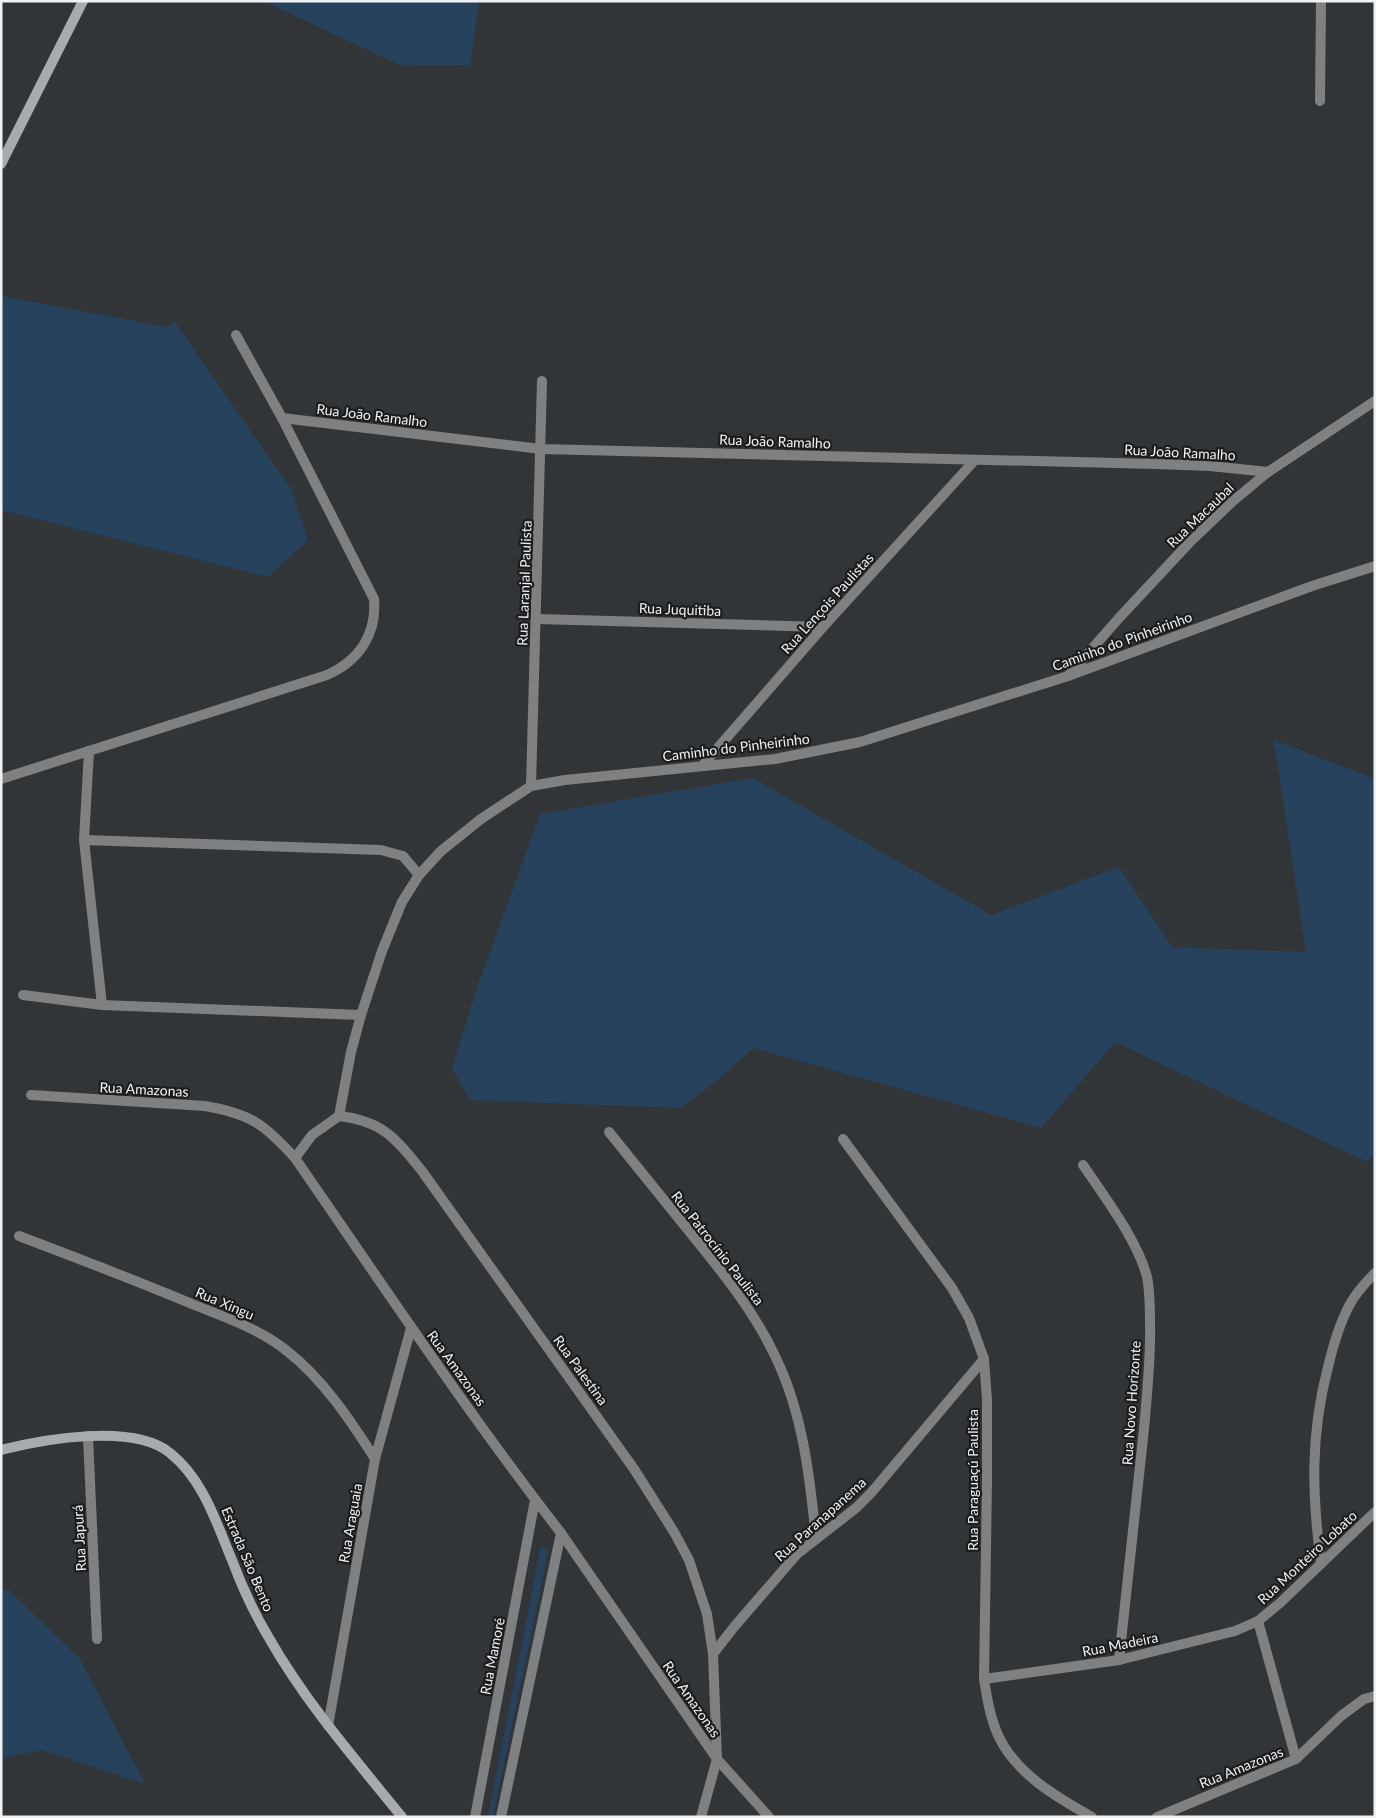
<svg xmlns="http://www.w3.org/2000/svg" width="1376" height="1818" font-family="Lato,sans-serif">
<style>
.green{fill:#26425d}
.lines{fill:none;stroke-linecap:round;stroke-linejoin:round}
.street{stroke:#7e8082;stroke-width:10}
.secondary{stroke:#a8abae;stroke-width:10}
.labels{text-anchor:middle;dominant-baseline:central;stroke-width:4.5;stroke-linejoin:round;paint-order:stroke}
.street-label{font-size:14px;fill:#eff1f3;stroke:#1b1c1e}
</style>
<rect width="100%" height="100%" fill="#323538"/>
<g class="green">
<polygon points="263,1 479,1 470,65 402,66"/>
<polygon points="1,296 168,327 174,321 291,489 308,540 268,577 1,510"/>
<polygon points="1274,740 1375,779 1375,1153 1367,1162 1115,1042 1041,1128 753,1048 720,1078 681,1108 470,1100 452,1068 475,994 540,814 753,778 991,915 1119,867 1172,947 1306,952"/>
<polygon points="541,1545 548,1552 493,1817 488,1817"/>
<polygon points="1,1588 10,1591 80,1659 145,1784 43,1750 1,1758"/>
</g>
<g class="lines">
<g class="street">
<polyline points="1320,101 1321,1"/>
<polyline points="282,418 541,449 1156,464 1210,466 1268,472"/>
<polyline points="537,619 823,627"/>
<polyline points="1068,676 1119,618 1189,543 1233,501 1268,472 1375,401"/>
<polyline points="89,751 84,840 102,1005"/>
<polyline points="702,766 823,627 975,460"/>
<path d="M1,779l326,-104c32,-14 50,-41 47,-76l-92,-181 -46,-83"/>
<polyline points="531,786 542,381"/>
<polyline points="84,840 381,850 403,856 419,875"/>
<polyline points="23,995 102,1005 361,1015"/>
<path d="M31,1095l174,11c46,8 59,18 90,52 87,126 172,254 266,375l156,226 52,58"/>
<polyline points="339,1116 351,1052 361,1015 382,951 402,902 419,875 441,851 481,819 531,786 565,780 775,759 860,742 1068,676 1312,586 1375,566"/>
<path d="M609,1132c29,36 59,73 88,109 30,37 59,74 79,117 27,56 34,120 40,181"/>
<path d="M843,1139l109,149 17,30 15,41 3,41v81l-3,198c3,19 6,38 14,56 17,38 58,62 94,82"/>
<path d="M295,1158l17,-23 27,-19c44,5 56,22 83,55l212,298 40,63 15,28 18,54 6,40 4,105 -16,58"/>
<path d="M1083,1165c21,31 55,76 64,112 3,15 3,31 3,46 1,35 -3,71 -6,106 -8,77 -16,154 -25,231"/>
<path d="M19,1236c58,22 116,44 173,68 32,13 68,25 95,47 36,28 64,70 88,108"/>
<polyline points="88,1436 97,1639"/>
<path d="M1321,1564c-9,-70 -11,-128 7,-197 5,-21 11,-42 21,-61 6,-12 17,-24 26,-33"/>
<polyline points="1258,1621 1296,1759"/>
<polyline points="713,1654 734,1627 797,1554 856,1508 871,1493 984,1359"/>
<polyline points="984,1679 1119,1660 1235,1631 1258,1621 1280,1603 1375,1512"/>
<polyline points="328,1726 375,1459 411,1328"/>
<polyline points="475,1817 535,1500"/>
<polyline points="501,1817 561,1533"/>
<polyline points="1157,1817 1296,1759 1341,1716 1364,1699 1375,1696"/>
</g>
<g class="secondary">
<polyline points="1,164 83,1"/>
<path d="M1,1450c43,-11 133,-27 169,3 33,26 46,69 62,107 10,27 22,53 37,78 37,65 86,121 133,179"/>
</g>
</g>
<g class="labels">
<g class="street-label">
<text transform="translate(372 415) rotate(7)">Rua João Ramalho</text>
<text transform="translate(775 441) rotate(2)">Rua João Ramalho</text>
<text transform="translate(1180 452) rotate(3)">Rua João Ramalho</text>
<text transform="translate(1200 515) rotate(-44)">Rua Macaubal</text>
<text transform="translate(524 583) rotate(-88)">Rua Laranjal Paulista</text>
<text transform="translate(827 603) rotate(-48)">Rua Lençois Paulistas</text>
<text transform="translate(680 609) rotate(2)">Rua Juquitiba</text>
<text transform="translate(1122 641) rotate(-20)">Caminho do Pinheirinho</text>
<text transform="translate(736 747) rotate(-7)">Caminho do Pinheirinho</text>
<text transform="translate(144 1089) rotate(3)">Rua Amazonas</text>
<text transform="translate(718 1248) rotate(52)">Rua Patrocínio Paulista</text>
<text transform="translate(225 1303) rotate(23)">Rua Xingu</text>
<text transform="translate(457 1368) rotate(54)">Rua Amazonas</text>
<text transform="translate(581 1370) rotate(54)">Rua Palestina</text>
<text transform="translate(1131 1403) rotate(-86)">Rua Novo Horizonte</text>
<text transform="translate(972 1480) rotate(-90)">Rua Paraguaçú Paulista</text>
<text transform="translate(820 1519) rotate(-42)">Rua Paranapanema</text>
<text transform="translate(350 1523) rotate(-80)">Rua Araguaia</text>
<text transform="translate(79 1538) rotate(-93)">Rua Japurá</text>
<text transform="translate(1307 1557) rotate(-43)">Rua Monteiro Lobato</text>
<text transform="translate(248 1559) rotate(67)">Estrada São Bento</text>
<text transform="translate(1120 1644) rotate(-11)">Rua Madeira</text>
<text transform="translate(492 1656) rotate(-79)">Rua Mamoré</text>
<text transform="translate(692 1699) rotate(55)">Rua Amazonas</text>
<text transform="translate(1241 1767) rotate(-22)">Rua Amazonas</text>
</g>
</g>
<rect width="1376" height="1818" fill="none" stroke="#eff1f3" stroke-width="5"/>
</svg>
